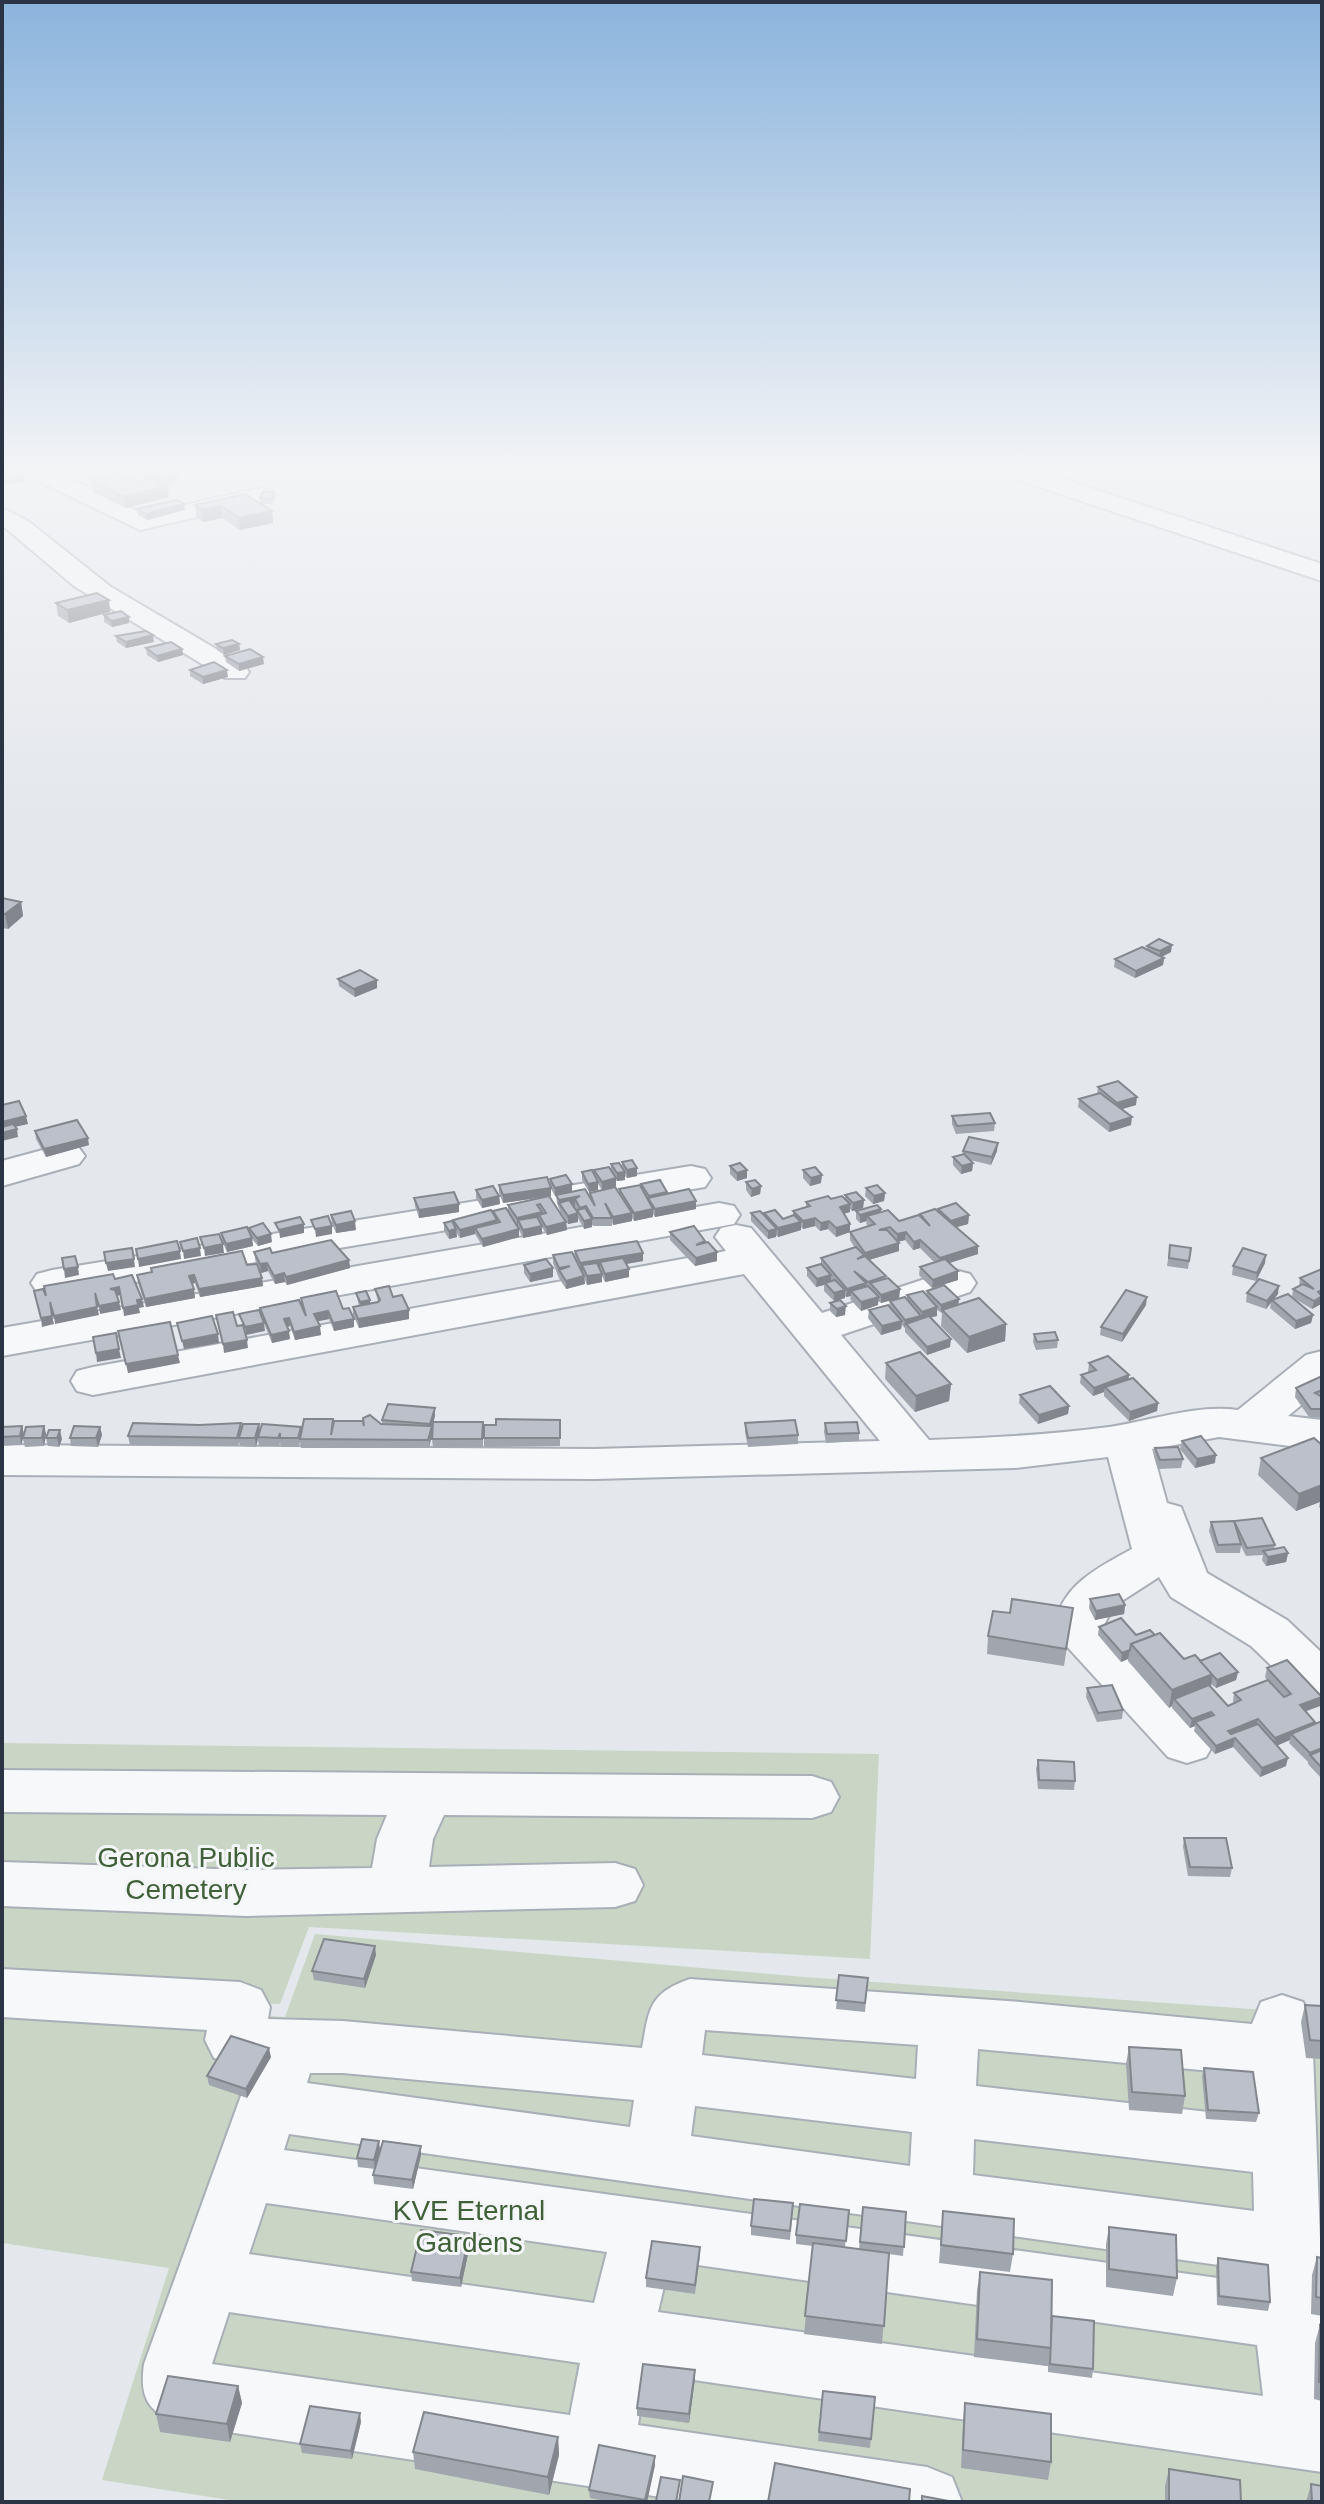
<svg xmlns="http://www.w3.org/2000/svg" width="1324" height="2504" font-family="Arial,sans-serif">
<style>
.green{fill:#c9d6c5}
.lines{fill:none;stroke-linecap:round;stroke-linejoin:round}
.minor-casing{stroke:#a9aeb7;stroke-width:4}
.minor{fill:#f7f8fa;fill-rule:evenodd}
.wall{fill:#a1a5ae}
.shaded-wall{fill:#83868d}
.building{fill:#bbc0ca;stroke:#83868d;stroke-width:2}
.labels{text-anchor:middle;dominant-baseline:central;stroke-width:6;stroke-linejoin:round;paint-order:stroke}
.near-park-label{font-size:28px;fill:#3f6138;stroke:#f4f6f9}
</style>
<rect width="100%" height="100%" fill="#e4e7ec"/>
<g class="green">
<polygon points="2,1743 879,1754 870,1959 309,1927 280,2004 2,1993"/>
<polygon points="315,1934 804,1977 1322,2014 1322,2502 242,2502 102,2480 169,2268 2,2243 2,2002 285,2017"/>
</g>
<g class="lines">
<g class="minor-casing">
<g id="minor">
<polygon points="28,473 59,473 143,514 262,488 274,495 271,500 140,530 32,478"/>
<polygon points="1008,473 1045,473 1322,564 1322,581 1012,478"/>
<polygon points="2,508 28,521 111,587 245,666 249,672 245,678 225,678 74,586 2,525"/>
<polygon points="65,1144 79,1148 85,1156 79,1164 2,1186 2,1161"/>
<polygon points="691,1166 705,1169 711,1178 705,1187 52,1296 37,1292 31,1283 37,1274 52,1270"/>
<polygon points="719,1203 734,1206 740,1215 734,1224 2,1356 2,1328"/>
<path d="M736,1225l15,3 71,85 118,-39 15,-4 15,4 6,9 -6,9 -129,43 88,105c61,-2 120,-5 180,-13 41,-6 87,-23 129,-17l68,-55 16,-4v37l-34,28 34,4v30l-103,-13 -67,12 15,54 14,4 26,66 80,47 35,33v50l-18,-6 -53,-51 -80,-49 -12,-20 -45,29 -9,17 101,106 8,14 -8,14 -19,6 -19,-6 -107,-117 -7,-13c8,-42 43,-59 78,-78l-24,-92 -93,11 -420,11 -593,-4v-30l593,4 285,-8 -136,-167 -651,121 -16,-4 -6,-10 6,-10 16,-4 633,-116 -11,-14 6,-9z"/>
<polygon points="2,1770 812,1776 831,1782 839,1797 831,1812 812,1818 444,1815 433,1839 429,1867 615,1863 635,1869 643,1885 635,1901 615,1907 246,1916 2,1906 2,1862 246,1870 372,1868 377,1839 387,1815 2,1812"/>
<path d="M2,1969l238,13 21,8 9,17 -2,12 75,2 299,27c7,-39 7,-55 48,-69l330,23 232,22 9,-22 21,-7 21,7 9,18 1,32 9,240v180l-676,-99 -8,52 289,42 25,10 10,25h-268l-513,-77c-32,-13 -42,-25 -37,-61l107,-296 -37,-10 -9,-18 2,-10 -205,-13zM705,2030l213,15 -2,34 -214,-24zM978,2049l275,26v42l-277,-31zM310,2073h33l291,27 -4,27 -323,-44zM695,2106l217,26 -2,34 -219,-30zM289,2134l965,136v13l-970,-133zM974,2139l279,33 1,39 -281,-36zM266,2203l341,49 -13,51 -345,-49zM670,2261l587,84 6,51 -605,-84zM229,2312l351,51 -10,52 -358,-51z"/>
</g>
</g>
<use href="#minor" class="minor"/>
</g>
<g class="wall">
<polygon points="143,473 177,480 169,484 159,482 167,486 169,497 126,508 93,492 91,480 137,482 148,479 143,478"/>
<polygon points="260,498 275,498 272,504 261,504 272,511 273,523 240,530 222,518 203,522 196,517 195,505 260,504"/>
<polygon points="137,509 185,510 147,520 138,515"/>
<polygon points="109,600 110,612 69,623 58,616 56,603"/>
<polygon points="104,615 129,623 112,627 104,622"/>
<polygon points="116,636 154,642 126,648 117,642"/>
<polygon points="216,644 239,644 240,650 224,655 217,650"/>
<polygon points="146,648 182,649 183,655 158,662 147,655"/>
<polygon points="225,656 264,664 239,671 226,662"/>
<polygon points="190,670 228,677 203,684 190,676"/>
<polygon points="2,898 21,902 23,916 8,929 2,928"/>
<polygon points="1147,946 1171,952 1162,957 1164,958 1163,965 1135,978 1114,967 1115,959 1147,949"/>
<polygon points="338,979 377,988 355,997 339,986"/>
<polygon points="1098,1087 1136,1105 1121,1109 1131,1125 1109,1132 1078,1107 1079,1099 1097,1094"/>
<polygon points="952,1116 995,1123 994,1131 956,1134 952,1124"/>
<polygon points="35,1131 89,1145 46,1157 36,1139"/>
<polygon points="963,1151 997,1151 991,1165 970,1160 973,1163 972,1171 961,1174 953,1165 953,1157 962,1155"/>
<polygon points="622,1162 637,1168 637,1176 627,1178 625,1175 625,1180 617,1181 616,1180 616,1186 602,1190 598,1184 598,1190 589,1192 582,1180 582,1172 594,1174 594,1170 611,1171 611,1164 622,1166"/>
<polygon points="730,1166 747,1170 747,1178 737,1181 730,1174"/>
<polygon points="803,1170 821,1183 810,1186 803,1178"/>
<polygon points="550,1179 572,1192 590,1197 590,1193 619,1193 619,1189 641,1187 641,1184 667,1192 667,1194 696,1201 696,1209 655,1217 653,1214 653,1217 634,1221 632,1218 632,1221 613,1225 612,1222 612,1226 593,1226 592,1224 592,1227 584,1229 578,1218 578,1222 568,1224 560,1211 557,1203 556,1195 555,1196 551,1189 551,1196 503,1203 499,1193 499,1185 550,1185"/>
<polygon points="746,1182 761,1186 760,1194 751,1197 746,1190"/>
<polygon points="866,1188 885,1193 884,1201 873,1204 865,1196"/>
<polygon points="476,1190 499,1196 500,1204 482,1208 476,1198"/>
<polygon points="845,1195 864,1200 863,1208 852,1211 850,1209 850,1212 844,1213 850,1232 869,1226 866,1224 867,1221 860,1223 856,1219 856,1211 881,1209 881,1212 899,1221 920,1216 920,1214 938,1211 938,1209 969,1215 968,1224 956,1227 978,1254 950,1263 958,1280 932,1288 919,1275 920,1267 934,1262 920,1248 913,1250 905,1240 898,1242 899,1243 899,1251 869,1260 886,1278 900,1289 899,1298 881,1303 878,1301 878,1305 861,1311 850,1299 851,1296 846,1297 845,1296 845,1298 834,1301 824,1291 824,1285 816,1287 807,1276 807,1268 821,1264 821,1258 855,1248 850,1240 850,1232 836,1237 828,1229 820,1231 815,1226 803,1229 801,1227 801,1230 778,1237 776,1235 776,1237 768,1239 751,1221 751,1213 764,1216 764,1213 783,1219 793,1215 793,1211 806,1207 806,1202 845,1198"/>
<polygon points="549,1196 566,1222 567,1230 547,1235 542,1227 542,1234 523,1238 519,1230 519,1237 483,1247 475,1234 460,1238 456,1232 457,1237 449,1239 444,1231 444,1223 454,1225 453,1220 493,1214 493,1211 508,1211 508,1205"/>
<polygon points="414,1198 459,1204 459,1212 419,1218 415,1206"/>
<polygon points="331,1215 356,1230 336,1233 332,1223"/>
<polygon points="249,1228 272,1242 258,1246 252,1239 253,1246 227,1252 222,1241 221,1233 249,1232"/>
<polygon points="670,1232 705,1241 705,1242 717,1252 717,1261 695,1266 670,1240"/>
<polygon points="1170,1245 1191,1248 1188,1269 1167,1266"/>
<polygon points="575,1251 643,1253 643,1261 626,1264 629,1269 629,1277 605,1282 602,1276 602,1282 587,1285 584,1278 585,1284 566,1289 559,1278 553,1263 553,1255 575,1258"/>
<polygon points="254,1252 272,1253 349,1260 350,1268 287,1285 285,1282 275,1284 268,1271 261,1273 258,1267 263,1286 200,1297 195,1283 192,1284 195,1298 146,1307 138,1283 137,1275 256,1264"/>
<polygon points="1265,1263 1256,1281 1232,1275 1233,1266"/>
<polygon points="524,1265 553,1277 530,1282 524,1273"/>
<polygon points="1322,1269 1321,1304 1312,1309 1292,1297 1293,1289 1299,1286 1300,1278"/>
<polygon points="375,1289 393,1297 409,1310 409,1319 359,1328 353,1315 353,1307 359,1306 356,1293 370,1300 370,1303 378,1302"/>
<polygon points="927,1291 959,1299 958,1305 1006,1324 1005,1341 967,1353 941,1326 942,1313 937,1310 937,1316 930,1317 950,1347 927,1355 905,1332 905,1328 902,1325 901,1329 881,1335 868,1318 869,1310 889,1306 890,1301 907,1300 907,1295 926,1295"/>
<polygon points="1247,1293 1278,1294 1273,1299 1313,1315 1311,1323 1295,1329 1270,1308 1271,1302 1266,1309 1246,1302"/>
<polygon points="301,1298 343,1309 354,1327 334,1331 329,1319 318,1321 321,1335 295,1340 290,1326 287,1327 290,1339 272,1343 261,1316 260,1308 302,1306"/>
<polygon points="830,1303 845,1315 836,1317 830,1311"/>
<polygon points="1146,1305 1122,1342 1100,1335 1101,1327"/>
<polygon points="1034,1334 1058,1340 1057,1348 1036,1350 1033,1342"/>
<polygon points="886,1363 951,1384 949,1401 915,1412 885,1379"/>
<polygon points="1089,1363 1129,1375 1128,1380 1158,1403 1157,1411 1129,1421 1104,1396 1104,1392 1093,1396 1080,1383 1081,1375 1088,1372"/>
<polygon points="1322,1376 1322,1418 1309,1417 1295,1397 1296,1388"/>
<polygon points="1020,1395 1069,1406 1068,1414 1038,1424 1019,1403"/>
<polygon points="435,1416 432,1427 432,1434 429,1448 301,1448 300,1442 299,1447 281,1447 280,1443 279,1446 259,1446 258,1440 256,1447 240,1446 239,1442 238,1446 130,1445 128,1436 199,1425 241,1423 242,1428 259,1424 260,1430 301,1427 301,1432 333,1425 382,1424 382,1420"/>
<polygon points="560,1420 560,1446 484,1447 484,1438 496,1425"/>
<polygon points="483,1422 483,1447 433,1448 432,1439"/>
<polygon points="745,1423 798,1435 798,1444 748,1447 745,1432"/>
<polygon points="825,1423 859,1433 859,1441 826,1443 824,1432"/>
<polygon points="22,1426 24,1434 44,1426 46,1434 44,1446 25,1447 23,1439 21,1445 2,1446 2,1427"/>
<polygon points="100,1427 102,1435 98,1447 71,1446 70,1438"/>
<polygon points="46,1438 62,1439 59,1447 48,1446"/>
<polygon points="1182,1441 1215,1463 1195,1468 1180,1449"/>
<polygon points="1322,1445 1322,1510 1319,1507 1320,1502 1296,1511 1258,1475 1261,1458"/>
<polygon points="1155,1448 1183,1459 1181,1468 1158,1469 1154,1456"/>
<polygon points="1234,1521 1275,1545 1274,1549 1288,1553 1286,1562 1266,1566 1262,1560 1263,1555 1246,1556 1241,1546 1240,1553 1216,1553 1209,1531 1211,1522"/>
<polygon points="1090,1599 1125,1605 1124,1614 1095,1620 1089,1608"/>
<polygon points="1073,1608 1064,1666 987,1654 988,1636 1010,1613"/>
<polygon points="1099,1627 1136,1635 1155,1635 1184,1659 1200,1661 1238,1672 1236,1680 1216,1688 1211,1684 1210,1687 1228,1706 1234,1703 1233,1701 1234,1693 1267,1680 1265,1677 1267,1668 1320,1706 1306,1711 1315,1724 1322,1721 1322,1779 1308,1764 1308,1762 1289,1743 1290,1740 1277,1745 1286,1766 1260,1777 1233,1747 1215,1754 1194,1731 1195,1726 1190,1728 1172,1708 1172,1706 1169,1708 1128,1661 1128,1659 1121,1662 1098,1635"/>
<polygon points="1087,1688 1123,1710 1122,1719 1097,1722 1086,1697"/>
<polygon points="1038,1760 1075,1781 1074,1790 1038,1789 1036,1769"/>
<polygon points="1184,1838 1232,1868 1230,1877 1188,1876 1183,1847"/>
<polygon points="376,1955 365,1988 314,1980 312,1971"/>
<polygon points="839,1975 868,1978 865,2012 836,2009"/>
<polygon points="1305,2005 1322,2006 1322,2059 1306,2058 1301,2022"/>
<polygon points="1129,2047 1185,2096 1182,2114 1129,2110 1126,2064"/>
<polygon points="271,2057 247,2098 209,2085 207,2076"/>
<polygon points="1204,2068 1259,2113 1256,2122 1206,2119 1202,2077"/>
<polygon points="421,2146 421,2155 413,2189 374,2184 373,2175 375,2169 358,2167 357,2158 380,2150"/>
<polygon points="793,2203 790,2240 751,2235 751,2226"/>
<polygon points="863,2207 906,2212 903,2256 889,2254 882,2344 804,2334 813,2246 796,2244 796,2235 849,2210 845,2247 859,2249"/>
<polygon points="943,2211 1013,2254 1010,2272 939,2263"/>
<polygon points="1109,2227 1177,2278 1173,2296 1106,2287 1106,2244"/>
<polygon points="469,2236 470,2245 461,2287 412,2281 411,2272"/>
<polygon points="700,2256 695,2294 646,2287 646,2278"/>
<polygon points="1317,2257 1322,2258 1322,2316 1311,2314 1312,2275"/>
<polygon points="1218,2258 1270,2302 1268,2311 1217,2305 1216,2267"/>
<polygon points="980,2272 1052,2316 1093,2369 1092,2378 1048,2372 1048,2366 974,2357 977,2290"/>
<polygon points="1320,2325 1322,2326 1322,2401 1314,2399 1315,2343"/>
<polygon points="695,2379 689,2423 637,2416 637,2408"/>
<polygon points="238,2386 242,2403 230,2442 160,2432 156,2414"/>
<polygon points="823,2391 875,2397 870,2448 818,2441"/>
<polygon points="965,2403 1051,2462 1048,2480 961,2468 963,2421"/>
<polygon points="361,2422 352,2459 302,2453 300,2444"/>
<polygon points="558,2437 559,2455 549,2495 415,2469 413,2452"/>
<polygon points="655,2465 647,2502 609,2502 590,2498 589,2490"/>
<polygon points="1169,2469 1241,2502 1165,2502 1165,2486"/>
<polygon points="1311,2484 1322,2502 1306,2502"/>
</g>
<g class="shaded-wall">
<polygon points="177,474 177,480 169,484 168,478"/>
<polygon points="23,476 24,482 2,486 2,481"/>
<polygon points="167,486 169,497 126,508 124,497"/>
<polygon points="184,504 185,510 147,520 146,514"/>
<polygon points="221,506 222,518 203,522 202,510"/>
<polygon points="272,511 273,523 240,530 239,518"/>
<polygon points="109,600 110,612 69,623 67,610"/>
<polygon points="129,617 129,623 112,627 111,621"/>
<polygon points="153,635 154,642 126,648 126,642"/>
<polygon points="239,644 240,650 224,655 223,648"/>
<polygon points="182,649 183,655 158,662 157,656"/>
<polygon points="263,657 264,664 239,671 239,664"/>
<polygon points="227,670 228,677 203,684 203,677"/>
<polygon points="21,902 23,916 8,929 5,914"/>
<polygon points="1172,945 1171,952 1159,958 1160,951"/>
<polygon points="1164,958 1163,965 1135,978 1136,971"/>
<polygon points="377,980 377,988 355,997 354,989"/>
<polygon points="1137,1097 1136,1105 1116,1111 1117,1103"/>
<polygon points="26,1116 28,1124 2,1130 2,1122"/>
<polygon points="1132,1117 1131,1125 1109,1132 1110,1124"/>
<polygon points="17,1129 18,1137 2,1141 2,1133"/>
<polygon points="88,1138 89,1145 46,1157 44,1149"/>
<polygon points="998,1143 997,1151 991,1165 992,1157"/>
<polygon points="973,1163 972,1171 961,1174 962,1166"/>
<polygon points="637,1168 637,1176 627,1178 627,1170"/>
<polygon points="747,1170 747,1178 737,1181 737,1173"/>
<polygon points="625,1172 625,1180 617,1181 617,1173"/>
<polygon points="822,1175 821,1183 810,1186 811,1178"/>
<polygon points="616,1178 616,1186 602,1190 602,1182"/>
<polygon points="598,1182 598,1190 589,1192 588,1184"/>
<polygon points="572,1184 572,1192 555,1196 555,1188"/>
<polygon points="761,1186 760,1194 751,1197 752,1189"/>
<polygon points="551,1188 551,1196 503,1203 503,1195"/>
<polygon points="885,1193 884,1201 873,1204 874,1196"/>
<polygon points="499,1196 500,1204 482,1208 482,1200"/>
<polygon points="580,1196 575,1199 575,1206 563,1208 559,1203 559,1208 559,1200"/>
<polygon points="864,1200 863,1208 852,1211 853,1203"/>
<polygon points="696,1201 696,1209 655,1217 655,1209"/>
<polygon points="459,1204 459,1212 419,1218 419,1210"/>
<polygon points="850,1204 850,1212 840,1215 840,1207"/>
<polygon points="653,1209 653,1217 634,1221 634,1213"/>
<polygon points="881,1209 880,1217 867,1216 867,1221 860,1223 860,1215"/>
<polygon points="542,1212 542,1220 539,1215 539,1221 518,1220 518,1226 517,1227 517,1218"/>
<polygon points="578,1213 578,1222 568,1224 568,1216"/>
<polygon points="632,1213 632,1221 613,1225 613,1217"/>
<polygon points="969,1215 968,1224 950,1229 951,1221"/>
<polygon points="815,1218 815,1226 803,1229 803,1221"/>
<polygon points="592,1219 592,1227 584,1229 584,1221"/>
<polygon points="497,1220 498,1229 475,1228 475,1234 460,1238 460,1230"/>
<polygon points="355,1221 356,1230 336,1233 336,1225"/>
<polygon points="829,1221 828,1229 820,1231 821,1223"/>
<polygon points="566,1222 567,1230 547,1235 546,1227"/>
<polygon points="801,1222 801,1230 778,1237 778,1228"/>
<polygon points="304,1224 304,1233 280,1238 279,1230"/>
<polygon points="850,1224 850,1232 836,1237 836,1228"/>
<polygon points="332,1226 332,1234 316,1237 315,1229"/>
<polygon points="542,1226 542,1234 523,1238 523,1230"/>
<polygon points="456,1229 457,1237 449,1239 449,1231"/>
<polygon points="519,1229 519,1237 483,1247 482,1239"/>
<polygon points="777,1229 776,1237 768,1239 768,1231"/>
<polygon points="906,1232 905,1240 897,1242 897,1234"/>
<polygon points="271,1234 272,1242 258,1246 257,1238"/>
<polygon points="252,1238 253,1246 227,1252 226,1244"/>
<polygon points="920,1240 920,1248 913,1250 914,1242"/>
<polygon points="899,1243 899,1251 865,1261 865,1253"/>
<polygon points="223,1244 224,1253 205,1256 204,1248"/>
<polygon points="978,1246 978,1254 939,1266 940,1258"/>
<polygon points="200,1248 201,1256 184,1259 183,1251"/>
<polygon points="180,1251 181,1259 139,1267 138,1259"/>
<polygon points="717,1252 717,1261 695,1266 696,1258"/>
<polygon points="643,1253 643,1261 602,1268 600,1262 600,1268 582,1265 583,1271 581,1272 580,1263"/>
<polygon points="1266,1255 1265,1263 1256,1281 1257,1273"/>
<polygon points="134,1259 135,1267 108,1271 106,1263"/>
<polygon points="349,1260 350,1268 287,1285 286,1277"/>
<polygon points="267,1263 268,1271 261,1273 260,1264"/>
<polygon points="78,1267 79,1275 65,1278 64,1269"/>
<polygon points="553,1268 553,1277 530,1282 530,1274"/>
<polygon points="629,1269 629,1277 605,1282 605,1274"/>
<polygon points="958,1271 958,1280 932,1288 933,1280"/>
<polygon points="284,1273 285,1282 275,1284 274,1276"/>
<polygon points="602,1274 602,1282 587,1285 587,1276"/>
<polygon points="194,1275 195,1283 190,1284 189,1276"/>
<polygon points="831,1275 831,1283 825,1283 824,1285 816,1287 817,1279"/>
<polygon points="584,1276 585,1284 566,1289 566,1281"/>
<polygon points="262,1278 263,1286 200,1297 199,1289"/>
<polygon points="866,1283 866,1291 851,1291 851,1296 846,1297 847,1289"/>
<polygon points="1279,1286 1278,1294 1266,1309 1267,1301"/>
<polygon points="119,1287 121,1295 112,1297 110,1289"/>
<polygon points="194,1289 195,1298 146,1307 145,1299"/>
<polygon points="900,1289 899,1298 881,1303 881,1295"/>
<polygon points="845,1290 845,1298 834,1301 834,1293"/>
<polygon points="1322,1290 1321,1304 1312,1309 1314,1301 1318,1292"/>
<polygon points="879,1297 878,1305 861,1311 861,1302"/>
<polygon points="1147,1297 1146,1305 1122,1342 1123,1334"/>
<polygon points="142,1299 144,1307 139,1308 140,1313 124,1316 123,1308 137,1300"/>
<polygon points="959,1299 958,1307 942,1310 941,1313 941,1305"/>
<polygon points="370,1300 371,1308 361,1310 360,1302"/>
<polygon points="119,1302 121,1310 100,1314 99,1306"/>
<polygon points="846,1306 845,1315 836,1317 837,1309"/>
<polygon points="97,1307 99,1315 55,1324 54,1316"/>
<polygon points="937,1307 937,1316 921,1320 922,1312"/>
<polygon points="409,1310 409,1319 359,1328 358,1319"/>
<polygon points="328,1311 329,1319 315,1322 314,1314"/>
<polygon points="1313,1315 1311,1323 1295,1329 1296,1321"/>
<polygon points="52,1316 54,1324 42,1327 41,1318"/>
<polygon points="921,1316 920,1324 906,1324 904,1328 905,1320"/>
<polygon points="289,1318 290,1326 285,1327 284,1319"/>
<polygon points="354,1319 354,1327 334,1331 333,1323"/>
<polygon points="902,1321 901,1329 881,1335 882,1326"/>
<polygon points="264,1323 265,1331 246,1335 245,1327"/>
<polygon points="1006,1324 1005,1341 967,1353 969,1337"/>
<polygon points="320,1326 321,1335 295,1340 294,1332"/>
<polygon points="289,1331 290,1339 272,1343 271,1335"/>
<polygon points="218,1334 219,1343 184,1349 182,1341"/>
<polygon points="951,1339 950,1347 927,1355 927,1347"/>
<polygon points="247,1340 248,1348 224,1353 223,1344"/>
<polygon points="119,1349 121,1358 97,1362 96,1353"/>
<polygon points="178,1355 180,1363 128,1373 126,1364"/>
<polygon points="1129,1375 1128,1383 1105,1387 1104,1392 1093,1396 1094,1388"/>
<polygon points="951,1384 949,1401 915,1412 916,1396"/>
<polygon points="1158,1403 1157,1411 1129,1421 1130,1412"/>
<polygon points="1069,1406 1068,1414 1038,1424 1039,1415"/>
<polygon points="435,1408 435,1416 432,1427 432,1434 429,1448 430,1424"/>
<polygon points="259,1424 260,1432 258,1437 256,1447 255,1438"/>
<polygon points="22,1426 24,1435 21,1445 20,1436"/>
<polygon points="44,1426 46,1434 44,1446 42,1438"/>
<polygon points="100,1427 102,1435 98,1447 96,1438"/>
<polygon points="60,1430 62,1439 59,1447 57,1438"/>
<polygon points="1216,1455 1215,1463 1195,1468 1197,1459"/>
<polygon points="1322,1485 1322,1500 1320,1498 1320,1502 1296,1511 1299,1494"/>
<polygon points="1288,1553 1286,1562 1266,1566 1268,1557"/>
<polygon points="1125,1605 1124,1614 1095,1620 1096,1611"/>
<polygon points="1130,1650 1128,1659 1121,1662 1122,1653"/>
<polygon points="1238,1672 1236,1680 1216,1688 1217,1680"/>
<polygon points="1213,1674 1210,1692 1174,1699 1172,1706 1169,1708 1172,1690"/>
<polygon points="1322,1697 1320,1706 1298,1714 1300,1705"/>
<polygon points="1211,1712 1210,1720 1195,1722 1195,1726 1190,1728 1192,1719"/>
<polygon points="1258,1719 1256,1728 1226,1740 1228,1731"/>
<polygon points="1315,1722 1313,1731 1291,1734 1290,1740 1274,1747 1275,1738"/>
<polygon points="1235,1738 1233,1747 1215,1754 1216,1746"/>
<polygon points="1288,1758 1286,1766 1260,1777 1262,1768"/>
<polygon points="375,1946 376,1955 365,1988 364,1979"/>
<polygon points="269,2048 271,2057 247,2098 246,2089"/>
<polygon points="379,2141 380,2150 375,2169 374,2160"/>
<polygon points="421,2146 421,2155 413,2189 412,2180"/>
<polygon points="469,2236 470,2245 461,2287 460,2278"/>
<polygon points="695,2370 695,2379 689,2423 689,2414"/>
<polygon points="238,2386 242,2403 230,2442 227,2424"/>
<polygon points="360,2413 361,2422 352,2459 351,2451"/>
<polygon points="558,2437 559,2455 549,2495 548,2477"/>
<polygon points="655,2456 655,2465 647,2502 645,2502"/>
</g>
<g class="building">
<polygon points="9,473 19,473 23,476 2,481 2,475"/>
<polygon points="119,473 137,482 152,478 167,486 124,497 91,480"/>
<polygon points="146,473 174,473 177,474 168,478"/>
<polygon points="263,492 274,492 271,499 260,498"/>
<polygon points="245,494 272,511 239,518 221,506 202,510 195,505"/>
<polygon points="177,500 184,504 146,514 137,509"/>
<polygon points="97,593 109,600 67,610 56,603"/>
<polygon points="121,611 129,617 111,621 104,615"/>
<polygon points="146,631 153,635 126,642 116,636"/>
<polygon points="232,640 239,644 223,648 216,644"/>
<polygon points="171,642 182,649 157,656 146,648"/>
<polygon points="250,649 263,657 239,664 225,656"/>
<polygon points="214,662 227,670 203,677 190,670"/>
<polygon points="2,898 21,902 5,914 2,914"/>
<polygon points="1159,939 1172,945 1160,951 1147,946"/>
<polygon points="1142,947 1164,958 1136,971 1115,959"/>
<polygon points="360,970 377,980 354,989 338,979"/>
<polygon points="1118,1081 1137,1097 1117,1103 1098,1087"/>
<polygon points="1100,1093 1132,1117 1110,1124 1079,1099"/>
<polygon points="19,1101 26,1116 2,1122 2,1105"/>
<polygon points="990,1113 995,1123 957,1126 952,1116"/>
<polygon points="77,1120 88,1138 44,1149 35,1131"/>
<polygon points="13,1124 17,1129 2,1133 2,1127"/>
<polygon points="969,1137 998,1143 992,1157 963,1151"/>
<polygon points="964,1154 973,1163 962,1166 953,1157"/>
<polygon points="632,1160 637,1168 627,1170 622,1162"/>
<polygon points="619,1163 625,1172 617,1173 611,1164"/>
<polygon points="740,1163 747,1170 737,1173 730,1166"/>
<polygon points="609,1167 616,1178 602,1182 594,1170"/>
<polygon points="815,1167 822,1175 811,1178 803,1170"/>
<polygon points="592,1170 598,1182 588,1184 582,1172"/>
<polygon points="566,1175 572,1184 555,1188 550,1179"/>
<polygon points="547,1177 551,1188 503,1195 499,1185"/>
<polygon points="660,1180 667,1192 649,1196 641,1184"/>
<polygon points="755,1180 761,1186 752,1189 746,1182"/>
<polygon points="640,1185 653,1209 634,1213 619,1189"/>
<polygon points="877,1185 885,1193 874,1196 866,1188"/>
<polygon points="493,1186 499,1196 482,1200 476,1190"/>
<polygon points="615,1187 632,1213 613,1217 605,1203 612,1218 593,1218 586,1206 580,1208 575,1199 580,1196 559,1200 556,1195 585,1189 595,1206 590,1193"/>
<polygon points="689,1189 696,1201 655,1209 648,1198"/>
<polygon points="454,1192 459,1204 419,1210 414,1198"/>
<polygon points="856,1192 864,1200 853,1203 845,1195"/>
<polygon points="549,1196 566,1222 546,1227 539,1215 546,1213 540,1204 537,1205 542,1212 517,1218 508,1205"/>
<polygon points="828,1196 831,1199 842,1196 850,1204 840,1207 850,1224 836,1228 829,1221 821,1223 815,1218 803,1221 793,1211 810,1206 806,1202"/>
<polygon points="569,1200 578,1213 568,1216 559,1203"/>
<polygon points="956,1203 969,1215 951,1221 938,1209"/>
<polygon points="877,1205 881,1209 860,1215 856,1211"/>
<polygon points="506,1208 519,1229 482,1239 475,1228 500,1222 493,1211"/>
<polygon points="585,1208 592,1219 584,1221 577,1210"/>
<polygon points="935,1209 978,1246 940,1258 920,1240 914,1242 906,1232 897,1234 890,1227 879,1230 887,1230 899,1243 865,1253 850,1232 875,1224 867,1216 888,1210 899,1221 919,1215 930,1226 920,1214"/>
<polygon points="491,1210 497,1220 460,1230 453,1220"/>
<polygon points="775,1210 783,1219 794,1215 801,1222 778,1228 764,1213"/>
<polygon points="351,1211 355,1221 336,1225 331,1215"/>
<polygon points="760,1211 777,1229 768,1231 751,1213"/>
<polygon points="328,1216 332,1226 315,1229 311,1220"/>
<polygon points="300,1217 304,1224 279,1230 275,1223"/>
<polygon points="537,1217 542,1226 523,1230 518,1220"/>
<polygon points="452,1221 456,1229 449,1231 444,1223"/>
<polygon points="263,1223 271,1234 257,1238 249,1228"/>
<polygon points="694,1226 705,1241 696,1245 708,1242 717,1252 696,1258 670,1232"/>
<polygon points="247,1227 252,1238 226,1244 221,1233"/>
<polygon points="219,1234 223,1244 204,1248 200,1237"/>
<polygon points="197,1238 200,1248 183,1251 180,1242"/>
<polygon points="331,1240 349,1260 286,1277 284,1273 274,1276 267,1263 260,1264 254,1252 270,1248 272,1253"/>
<polygon points="177,1241 180,1251 138,1259 136,1249"/>
<polygon points="637,1241 643,1253 580,1263 575,1251"/>
<polygon points="1170,1245 1191,1248 1189,1261 1169,1258"/>
<polygon points="856,1247 864,1255 857,1259 865,1256 886,1276 868,1282 854,1271 866,1283 847,1289 821,1258"/>
<polygon points="132,1248 134,1259 106,1263 104,1252"/>
<polygon points="1243,1248 1266,1255 1257,1273 1233,1266"/>
<polygon points="242,1251 247,1265 257,1264 262,1278 199,1289 194,1275 189,1276 194,1289 145,1299 137,1275 152,1272 151,1268"/>
<polygon points="572,1252 584,1276 566,1281 559,1270 570,1266 559,1268 553,1255"/>
<polygon points="75,1256 78,1267 64,1269 62,1258"/>
<polygon points="623,1258 629,1269 605,1274 600,1262"/>
<polygon points="546,1259 553,1268 530,1274 524,1265"/>
<polygon points="945,1259 958,1271 933,1280 920,1267"/>
<polygon points="597,1263 602,1274 587,1276 582,1265"/>
<polygon points="821,1264 831,1275 817,1279 807,1268"/>
<polygon points="1322,1269 1322,1290 1318,1292 1322,1296 1314,1301 1293,1289 1303,1284 1314,1289 1300,1278"/>
<polygon points="113,1274 115,1279 132,1275 142,1299 137,1300 138,1305 123,1308 119,1287 110,1289 115,1290 119,1302 99,1306 95,1293 97,1307 54,1316 50,1302 52,1316 41,1318 34,1291 43,1289 46,1296 44,1286"/>
<polygon points="888,1278 900,1289 881,1295 870,1283"/>
<polygon points="1259,1279 1279,1286 1267,1301 1247,1293"/>
<polygon points="835,1280 845,1290 834,1293 825,1283"/>
<polygon points="944,1285 959,1299 941,1305 927,1291"/>
<polygon points="389,1286 393,1297 402,1295 409,1310 358,1319 353,1307 378,1302 380,1300 375,1289"/>
<polygon points="868,1286 879,1297 861,1302 851,1291"/>
<polygon points="1126,1290 1147,1297 1123,1334 1101,1327"/>
<polygon points="336,1291 343,1309 349,1308 354,1319 333,1323 328,1311 314,1314 320,1326 294,1332 289,1318 284,1319 289,1331 271,1335 260,1308 299,1300 306,1316 301,1298"/>
<polygon points="366,1291 370,1300 360,1302 356,1293"/>
<polygon points="923,1291 937,1307 922,1312 907,1295"/>
<polygon points="1288,1294 1313,1315 1296,1321 1272,1300"/>
<polygon points="905,1297 921,1316 905,1320 890,1301"/>
<polygon points="979,1298 1006,1324 969,1337 942,1310"/>
<polygon points="840,1300 846,1306 837,1309 830,1303"/>
<polygon points="888,1305 902,1321 882,1326 869,1310"/>
<polygon points="259,1310 264,1323 245,1327 239,1314"/>
<polygon points="233,1312 237,1326 243,1325 247,1340 223,1344 216,1315"/>
<polygon points="212,1316 218,1334 182,1341 177,1323"/>
<polygon points="929,1316 951,1339 927,1347 906,1324"/>
<polygon points="170,1322 178,1355 126,1364 118,1331"/>
<polygon points="1055,1332 1058,1340 1037,1342 1034,1334"/>
<polygon points="116,1333 119,1349 96,1353 93,1337"/>
<polygon points="920,1352 951,1384 916,1396 886,1363"/>
<polygon points="1108,1356 1129,1375 1094,1388 1081,1375 1096,1370 1089,1363"/>
<polygon points="1322,1376 1322,1390 1315,1393 1322,1397 1322,1409 1311,1409 1296,1388"/>
<polygon points="1133,1378 1158,1403 1130,1412 1105,1387"/>
<polygon points="1050,1386 1069,1406 1039,1415 1020,1395"/>
<polygon points="388,1404 435,1408 430,1424 382,1420"/>
<polygon points="370,1415 381,1424 432,1426 428,1440 300,1439 304,1419 333,1419 331,1435 334,1421 363,1421 364,1426 363,1418"/>
<polygon points="496,1419 560,1420 560,1438 484,1438 484,1425 496,1425"/>
<polygon points="795,1420 798,1435 748,1438 745,1423"/>
<polygon points="433,1422 483,1422 482,1439 432,1439"/>
<polygon points="857,1422 859,1433 827,1434 825,1423"/>
<polygon points="133,1423 199,1425 241,1423 237,1438 128,1436"/>
<polygon points="243,1424 259,1424 255,1438 239,1438"/>
<polygon points="262,1424 301,1427 298,1438 280,1438 280,1433 278,1438 258,1437"/>
<polygon points="22,1426 20,1436 2,1437 2,1427"/>
<polygon points="44,1426 42,1438 23,1438 26,1427"/>
<polygon points="74,1426 100,1427 96,1438 70,1438"/>
<polygon points="49,1430 60,1430 57,1438 46,1438"/>
<polygon points="1201,1436 1216,1455 1197,1459 1182,1441"/>
<polygon points="1314,1438 1322,1445 1322,1485 1299,1494 1261,1458"/>
<polygon points="1178,1447 1183,1459 1160,1460 1155,1448"/>
<polygon points="1262,1518 1275,1545 1247,1548 1234,1521"/>
<polygon points="1234,1521 1241,1544 1218,1545 1211,1522"/>
<polygon points="1284,1547 1288,1553 1268,1557 1263,1551"/>
<polygon points="1119,1594 1125,1605 1096,1611 1090,1599"/>
<polygon points="1012,1599 1073,1608 1066,1649 988,1636 993,1611 1010,1613"/>
<polygon points="1121,1618 1136,1635 1150,1630 1155,1635 1131,1644 1130,1650 1122,1653 1099,1627"/>
<polygon points="1160,1633 1184,1659 1195,1655 1213,1674 1172,1690 1131,1644"/>
<polygon points="1220,1653 1238,1672 1217,1680 1200,1661"/>
<polygon points="1287,1660 1322,1697 1300,1705 1315,1722 1275,1738 1258,1719 1228,1731 1231,1734 1258,1724 1288,1758 1262,1768 1235,1738 1216,1746 1195,1722 1214,1715 1211,1712 1192,1719 1174,1699 1209,1685 1228,1706 1241,1700 1234,1693 1268,1680 1284,1697 1291,1694 1267,1668"/>
<polygon points="1112,1685 1123,1710 1098,1713 1087,1688"/>
<polygon points="1322,1721 1322,1748 1310,1753 1291,1734"/>
<polygon points="1322,1750 1322,1768 1310,1755"/>
<polygon points="1038,1760 1074,1762 1075,1781 1039,1780"/>
<polygon points="1184,1838 1226,1838 1232,1868 1190,1867"/>
<polygon points="324,1939 375,1946 364,1979 312,1971"/>
<polygon points="839,1975 868,1978 865,2003 836,2000"/>
<polygon points="1305,2005 1322,2006 1322,2041 1310,2040"/>
<polygon points="231,2036 269,2048 246,2089 207,2076"/>
<polygon points="1129,2047 1181,2050 1185,2096 1132,2092"/>
<polygon points="1204,2068 1253,2072 1259,2113 1208,2110"/>
<polygon points="362,2139 379,2141 374,2160 357,2158"/>
<polygon points="383,2141 421,2146 412,2180 373,2175"/>
<polygon points="754,2199 793,2203 790,2231 751,2226"/>
<polygon points="800,2204 849,2210 846,2241 796,2235"/>
<polygon points="863,2207 906,2212 904,2247 860,2242"/>
<polygon points="943,2211 1014,2219 1013,2254 941,2245"/>
<polygon points="1109,2227 1176,2235 1177,2278 1109,2269"/>
<polygon points="421,2230 469,2236 460,2278 411,2272"/>
<polygon points="652,2241 700,2247 695,2285 646,2278"/>
<polygon points="813,2243 889,2253 884,2326 805,2316"/>
<polygon points="1317,2257 1322,2258 1322,2298 1316,2297"/>
<polygon points="1218,2258 1268,2265 1270,2302 1219,2296"/>
<polygon points="980,2272 1052,2280 1051,2348 977,2339"/>
<polygon points="1052,2316 1094,2321 1093,2369 1050,2364"/>
<polygon points="1320,2325 1322,2326 1322,2382 1319,2382"/>
<polygon points="643,2364 695,2370 689,2414 637,2408"/>
<polygon points="168,2376 238,2386 227,2424 156,2414"/>
<polygon points="823,2391 875,2397 871,2439 819,2432"/>
<polygon points="965,2403 1051,2414 1051,2462 963,2450"/>
<polygon points="310,2406 360,2413 351,2451 300,2444"/>
<polygon points="424,2412 558,2437 548,2477 413,2452"/>
<polygon points="599,2445 655,2456 645,2500 589,2490"/>
<polygon points="775,2463 910,2489 909,2502 768,2502"/>
<polygon points="1169,2469 1240,2480 1241,2502 1169,2502"/>
<polygon points="683,2476 713,2482 709,2502 679,2502"/>
<polygon points="661,2477 680,2480 676,2502 656,2501"/>
<polygon points="1311,2484 1322,2486 1322,2502 1312,2502"/>
<polygon points="922,2496 954,2502 922,2502"/>
</g>
<linearGradient id="sky" x2="0" y2="1"><stop stop-color="#8bb4dd"/><stop offset="0.57" stop-color="#f3f4f6"/><stop offset="1" stop-color="#f3f4f6" stop-opacity="0"/></linearGradient>
<rect width="1324" height="824" fill="url(#sky)"/>
<g class="labels">
<g class="near-park-label">
<text x="186" y="1857">Gerona Public<tspan x="186" dy="32">Cemetery</tspan></text>
<text x="469" y="2210">KVE Eternal<tspan x="469" dy="32">Gardens</tspan></text>
</g>
</g>
<rect width="1324" height="2504" fill="none" stroke="#2b3445" stroke-width="8"/>
</svg>
